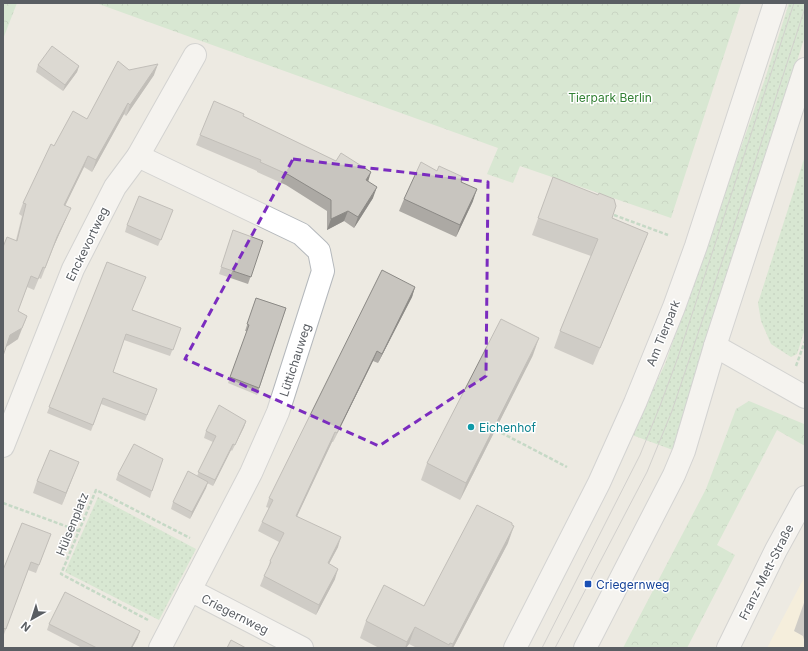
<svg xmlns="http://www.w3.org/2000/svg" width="808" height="651" font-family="Inter,sans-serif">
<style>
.commercial{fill:#fef4d6}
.grass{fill:url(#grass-dots)}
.park{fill:url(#park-crowns)}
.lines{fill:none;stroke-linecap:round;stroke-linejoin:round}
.street-casing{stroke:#b4b8bc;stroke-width:24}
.secondary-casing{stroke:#b5b9be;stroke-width:24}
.path{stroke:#97c6a4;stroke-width:2.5;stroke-dasharray:4 2;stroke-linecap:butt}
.street{stroke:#fff;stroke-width:22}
.secondary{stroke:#fff;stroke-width:22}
.tram{stroke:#b1b2b3;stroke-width:1}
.wall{fill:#aca9a4}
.shaded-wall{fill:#8c8a86}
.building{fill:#c8c5bf;stroke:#8c8a86}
.marked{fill:none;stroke:#7b2cbf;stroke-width:3;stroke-dasharray:8 5;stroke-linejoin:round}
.culture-dot{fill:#0f9aa8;stroke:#fff;stroke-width:1.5}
.transit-dot{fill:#1a4fb4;stroke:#fff;stroke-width:1.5}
.labels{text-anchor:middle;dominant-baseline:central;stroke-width:3;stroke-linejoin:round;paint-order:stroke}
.park-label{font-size:12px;fill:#338135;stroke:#fff}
.street-label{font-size:12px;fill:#5a5e63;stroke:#fff}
.culture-label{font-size:12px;fill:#0d838f;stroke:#fff;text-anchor:start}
.transit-label{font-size:12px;fill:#164399;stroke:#fff;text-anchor:start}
</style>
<defs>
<pattern id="grass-dots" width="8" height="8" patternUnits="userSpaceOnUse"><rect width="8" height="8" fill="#bee5be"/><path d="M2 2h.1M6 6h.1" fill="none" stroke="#9dbd9e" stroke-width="1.8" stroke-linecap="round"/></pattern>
<pattern id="park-crowns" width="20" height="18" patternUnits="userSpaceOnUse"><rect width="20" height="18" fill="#bee5be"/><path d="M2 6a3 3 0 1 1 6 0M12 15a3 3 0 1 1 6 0" fill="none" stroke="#9dbd9e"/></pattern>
</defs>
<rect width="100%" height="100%" fill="#edeae2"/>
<polygon class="commercial" points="805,576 805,648 767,648"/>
<g class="grass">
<polygon points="789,3 805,3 805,36 673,450 632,435 665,364 765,79"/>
<polygon points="805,156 805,329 797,354 791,357 771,344 761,321 758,303"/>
<polygon points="98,497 196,549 159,620 65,572"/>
</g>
<g class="park">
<polygon points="3,3 17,3 3,39"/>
<polygon points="96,3 741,3 671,218 520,166 513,183 487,174 498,148"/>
<polygon points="749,401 804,424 805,426 805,446 777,430 717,545 735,555 687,648 623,648 706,489 736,409"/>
</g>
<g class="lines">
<g class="street-casing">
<g id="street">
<polyline points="138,156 301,234 319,251 323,271 278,412 251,473 160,648"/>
<polyline points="715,346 805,397"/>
<polyline points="3,446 73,269 115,187 138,156 195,55"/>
<polyline points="190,590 302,648"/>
<polyline points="728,648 776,550 805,497"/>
</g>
</g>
<g class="secondary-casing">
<g id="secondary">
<polyline points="515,648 599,483 635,403 674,307 696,246 775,3"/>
<polyline points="585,648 674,475 684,451 715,346 805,69"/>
</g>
</g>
<g class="path">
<polyline points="614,215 668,235"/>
<polyline points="796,366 805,341"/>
<polyline points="496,430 567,467"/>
<polyline points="3,503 79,531"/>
<polyline points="148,620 61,574 96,490 190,538"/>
</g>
<use href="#street" class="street"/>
<use href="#secondary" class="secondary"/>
<g class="tram">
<polyline points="542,648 640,455 660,406 678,357 794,3"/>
<polyline points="555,648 647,472 672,411 741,205 805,8"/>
</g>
</g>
<g class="wall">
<polygon points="38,65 79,66 77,72 63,91 36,72"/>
<polygon points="129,70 154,75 126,116 124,114 92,172 84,167 65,206 66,219 53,248 41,279 39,278 34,290 27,287 18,311 18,339 6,347 16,240 22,216 19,214 23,203 54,146 87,119"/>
<polygon points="243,116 368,182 373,198 354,228 344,221 327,230 327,211 286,185 257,172 257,171 196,145 200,135"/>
<polygon points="553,177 612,218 648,233 641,250 593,365 554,348 560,331 591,256 532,235"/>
<polygon points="461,182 473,201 456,237 399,211 404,199"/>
<polygon points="173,210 158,246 125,232 127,225"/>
<polygon points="233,230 263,241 248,284 219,274"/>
<polygon points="107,262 133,310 181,328 170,356 124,340 113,372 157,389 145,421 101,404 91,431 47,413"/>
<polygon points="415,287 412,297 378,363 373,361 333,442 332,442 297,516 338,547 329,564 335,579 316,615 260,586 264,576 267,571 270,561 279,542 258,531 262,522 269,508 266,507 269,498"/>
<polygon points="256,298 286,308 257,395 228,383 247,331 245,331"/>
<polygon points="533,355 460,500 421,480 427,463"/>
<polygon points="246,421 244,427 232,451 231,450 213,486 207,483 206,488 190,519 171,509 173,502 197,476 213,442 204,438 206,431"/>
<polygon points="74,474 62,505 33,493 37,481"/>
<polygon points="118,474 152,491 150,498 116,480"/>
<polygon points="51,534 36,573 28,570 3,637 3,570"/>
<polygon points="508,543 453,648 417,648 409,644 406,648 379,648 360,638 366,621 424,606"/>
<polygon points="805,600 805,643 803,636 794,631"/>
<polygon points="49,624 138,637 132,648 82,648 47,630"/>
</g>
<g class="shaded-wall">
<polygon points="158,64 154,75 126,116 130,105"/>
<polygon points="79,66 77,72 63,91 65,85"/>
<polygon points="128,103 124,114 92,172 96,160"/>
<polygon points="88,156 84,167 60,216 64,205"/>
<polygon points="371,172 368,182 366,180"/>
<polygon points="377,187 373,198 354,228 358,217"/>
<polygon points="477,189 473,201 456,237 460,225"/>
<polygon points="71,208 66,219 53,248 41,279 57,237"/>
<polygon points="348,211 344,221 327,230 331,219"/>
<polygon points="648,233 641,250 593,365 600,348"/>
<polygon points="415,287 412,297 378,363 382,354"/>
<polygon points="27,316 18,339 6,347 10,335"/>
<polygon points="539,338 533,355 460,500 466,483"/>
<polygon points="377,351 373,361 333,442 337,433"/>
<polygon points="246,421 244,427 232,451 235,445"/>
<polygon points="335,432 332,442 293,525 296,516"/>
<polygon points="233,444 231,450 213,486 215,480"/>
<polygon points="79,462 74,474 62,505 66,493"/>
<polygon points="208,482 206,488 190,519 192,512"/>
<polygon points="514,526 508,543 453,648 451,648 453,644"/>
<polygon points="341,537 338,547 324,573 328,563"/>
<polygon points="338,569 335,579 316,615 319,605"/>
<polygon points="415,627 409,644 406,648 405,648 407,642"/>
<polygon points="140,631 138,637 132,648 131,648"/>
</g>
<g class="building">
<polygon points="52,46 79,66 65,85 38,65"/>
<polygon points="118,61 129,70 158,64 130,105 128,103 96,160 88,156 64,205 71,208 57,237 45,268 43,267 38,279 31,276 18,311 27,316 22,328 10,335 3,356 3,247 7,237 17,241 26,204 23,203 51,144 54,146 73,111 87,119"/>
<polygon points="214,101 244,114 243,116 336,161 341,153 371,172 366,180 377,187 358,217 348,211 331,219 331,200 289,175 260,162 261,160 200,135"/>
<polygon points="421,162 437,171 439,166 463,177 461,182 477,189 460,225 404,199"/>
<polygon points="553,177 598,195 599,193 614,199 616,206 612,218 648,233 600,348 560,331 598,239 538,218"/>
<polygon points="139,196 173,210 161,240 127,225"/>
<polygon points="233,230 263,241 251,277 221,267"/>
<polygon points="107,262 146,277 132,310 181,328 173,350 126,334 113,372 157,389 147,415 103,398 93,425 49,407"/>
<polygon points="382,270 415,287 382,354 377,351 337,433 335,432 296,516 341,537 328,563 338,569 319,605 264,576 271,562 270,561 284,533 262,522 273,500 269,498"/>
<polygon points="256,298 286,308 259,388 230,377 249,325 247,324"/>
<polygon points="501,319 539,338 466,483 427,463"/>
<polygon points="219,405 246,421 235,445 233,444 215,480 198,472 216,436 206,431"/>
<polygon points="134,444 163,459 152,491 118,474"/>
<polygon points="50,450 79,462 66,493 37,481"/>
<polygon points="188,471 208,482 192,512 173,502"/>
<polygon points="477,505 512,523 512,525 514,526 453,644 450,643 449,645 415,627 407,642 366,621 384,585 424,606"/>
<polygon points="22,523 51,534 39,565 31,562 6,629 3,628 3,570"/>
<polygon points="65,592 140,631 131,648 97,648 49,624"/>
<polygon points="231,640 246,648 227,648"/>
</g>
<path d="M0 0H808V651H0ZM293,159l195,23 -2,194 -107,70 -194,-87z" fill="#edeae2" fill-opacity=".55" fill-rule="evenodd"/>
<path class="marked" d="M293,159l195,23 -2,194 -107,70 -194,-87z"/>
<circle class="culture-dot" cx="471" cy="427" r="4"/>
<rect class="transit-dot" x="584" y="580" width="8" height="8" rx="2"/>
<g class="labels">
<g class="park-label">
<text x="610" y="97">Tierpark Berlin</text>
</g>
<g class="street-label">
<text transform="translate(87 244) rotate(-64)">Enckevortweg</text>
<text transform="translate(663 333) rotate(-68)">Am Tierpark</text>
<text transform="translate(295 360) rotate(-72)">Lüttichauweg</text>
<text transform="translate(72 524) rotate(-68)">Hülsenplatz</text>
<text transform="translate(766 572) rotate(-63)">Franz-Mett-Straße</text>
<text transform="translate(235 614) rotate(27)">Criegernweg</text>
</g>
<g class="culture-label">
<text x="479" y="427">Eichenhof</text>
</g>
<g class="transit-label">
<text x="596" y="584">Criegernweg</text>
</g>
</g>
<rect width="808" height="651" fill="none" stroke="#5a5e63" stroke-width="8"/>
<g transform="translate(32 619) rotate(219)" stroke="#ffffff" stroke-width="3" paint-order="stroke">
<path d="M0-3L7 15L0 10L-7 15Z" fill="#5a5e63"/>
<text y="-6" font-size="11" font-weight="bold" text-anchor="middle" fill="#5a5e63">N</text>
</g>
</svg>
